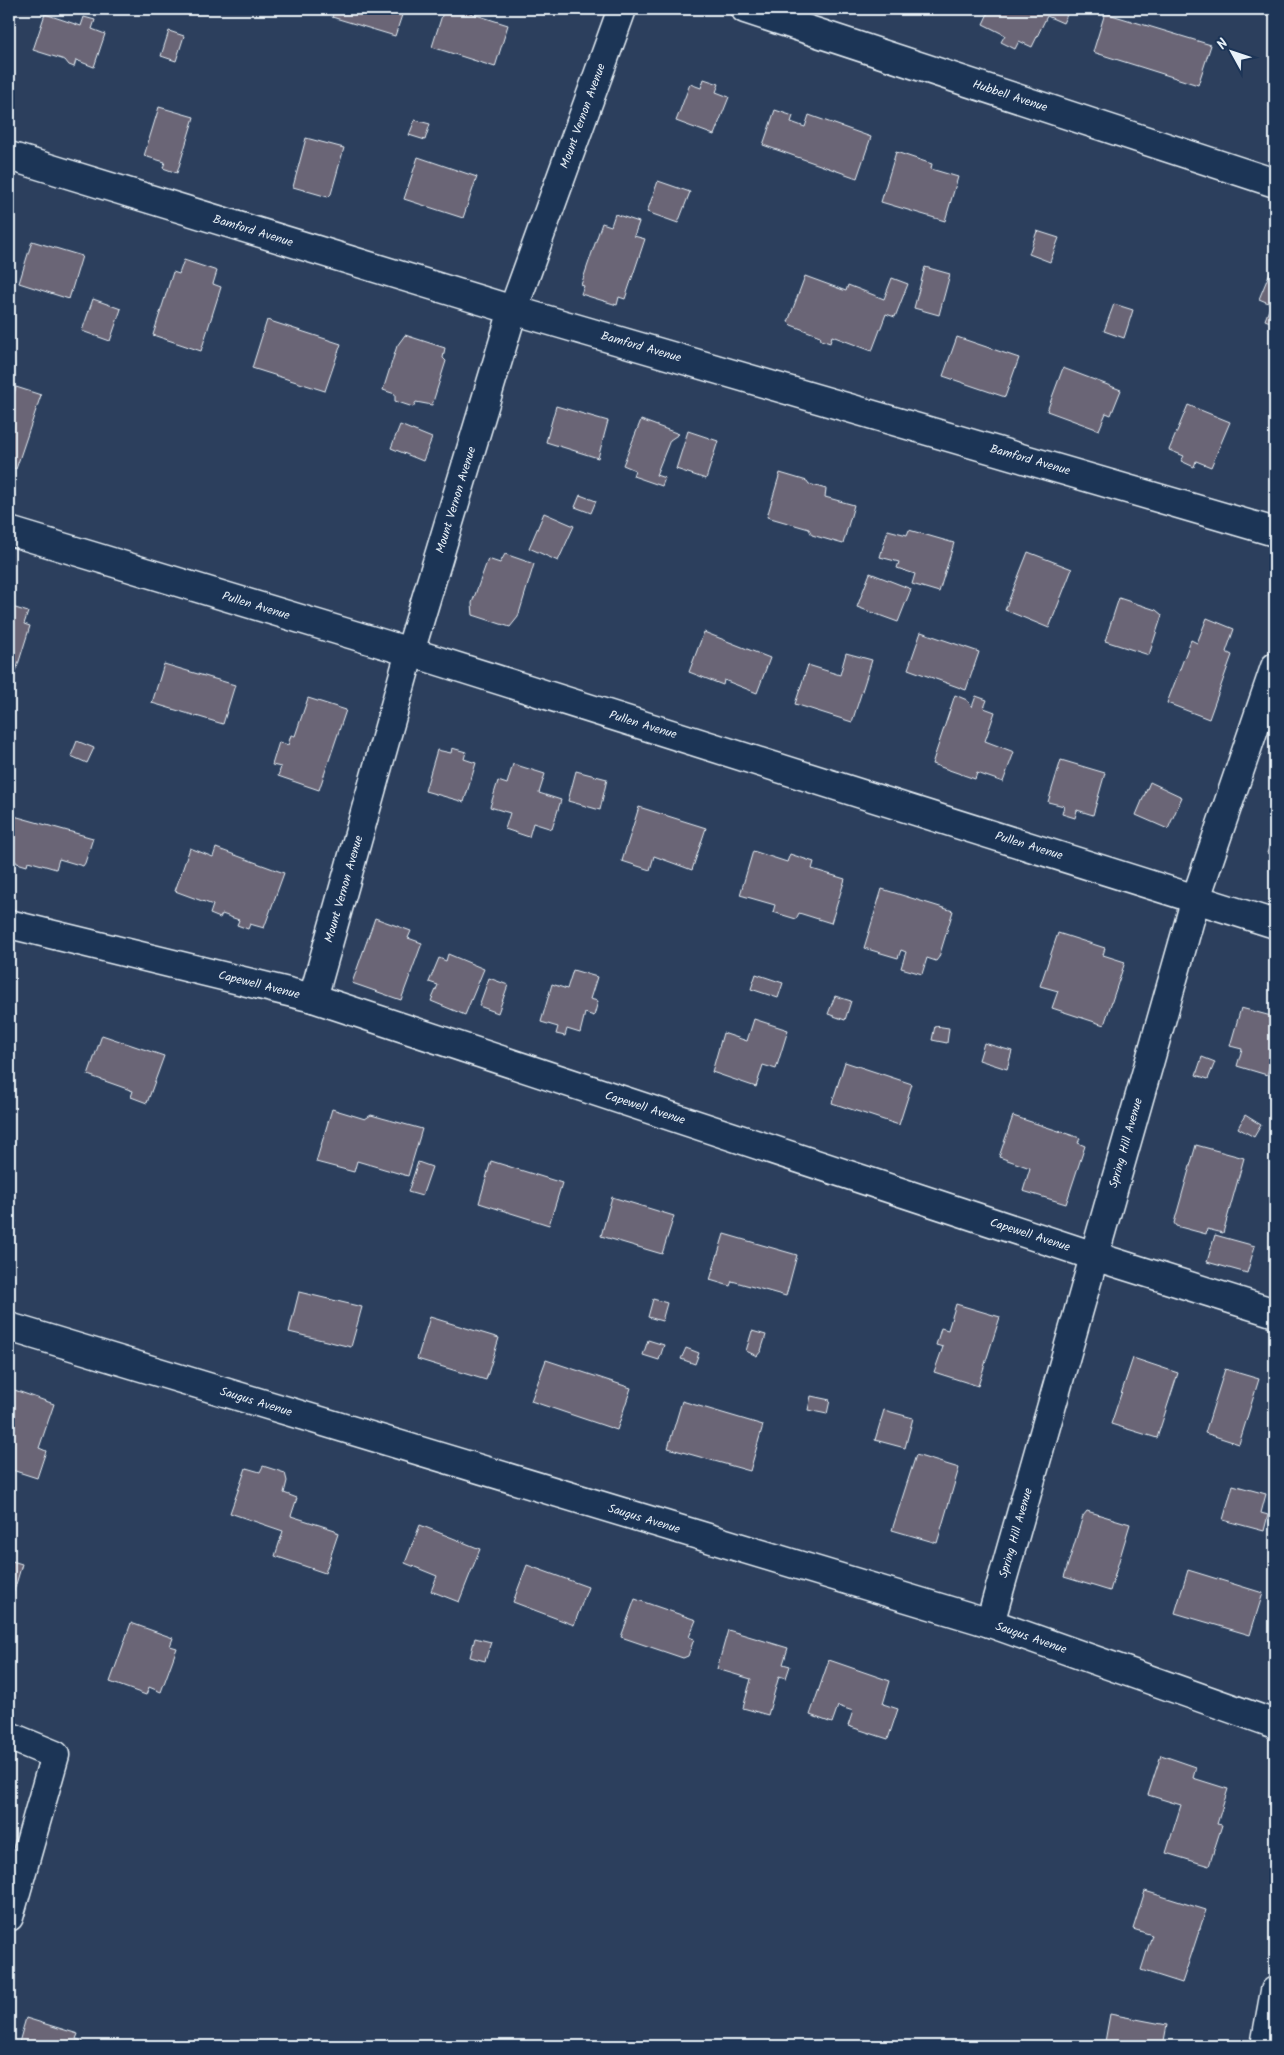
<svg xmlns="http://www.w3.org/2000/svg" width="1284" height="2055" font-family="Kalam,sans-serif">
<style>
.building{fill:#6a6576;stroke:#e8f1f8}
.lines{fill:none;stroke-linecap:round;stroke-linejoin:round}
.minor-casing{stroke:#e8f1f8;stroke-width:31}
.minor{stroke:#1d3557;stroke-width:28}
.labels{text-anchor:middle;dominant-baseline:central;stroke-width:5;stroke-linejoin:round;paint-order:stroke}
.street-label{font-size:12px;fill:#e8f1f8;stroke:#1d3557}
</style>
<rect width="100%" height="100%" fill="#2c3f5d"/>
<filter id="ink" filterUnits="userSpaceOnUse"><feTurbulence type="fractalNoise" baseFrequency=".02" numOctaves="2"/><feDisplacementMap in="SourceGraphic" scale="10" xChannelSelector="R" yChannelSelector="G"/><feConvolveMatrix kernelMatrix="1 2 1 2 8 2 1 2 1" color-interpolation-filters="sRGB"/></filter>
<g filter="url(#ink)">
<g class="building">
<polygon points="335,9 404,9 395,36 332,17"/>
<polygon points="444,9 457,9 508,25 495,67 432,47"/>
<polygon points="990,9 1000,10 1070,9 1063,23 1047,16 1032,47 1019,41 1015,49 1001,42 1005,35 983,24"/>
<polygon points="1105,13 1211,45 1198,85 1093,52"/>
<polygon points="45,14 81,26 84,17 95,20 92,29 105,34 94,67 76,60 74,67 69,65 65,60 33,50"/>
<polygon points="169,31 184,36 176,61 161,56"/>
<polygon points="704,79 719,84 716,92 729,97 714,135 676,121 690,84 701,88"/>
<polygon points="159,107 194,117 177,173 163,168 165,162 144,156"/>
<polygon points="775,110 793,116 791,122 805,127 809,115 871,137 857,178 763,145"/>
<polygon points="415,120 430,124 425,140 409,135"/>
<polygon points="306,138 344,148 331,194 328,197 293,187"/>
<polygon points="896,152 932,164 931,169 958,177 945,221 881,202"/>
<polygon points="418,157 477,177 463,218 404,199"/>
<polygon points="658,181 690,192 678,223 647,212"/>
<polygon points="615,214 639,222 634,236 645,239 625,299 619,297 617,305 581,294 584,286 581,285 602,223 611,226"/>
<polygon points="1037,231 1059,238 1050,262 1029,254"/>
<polygon points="32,241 82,256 69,299 19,283"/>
<polygon points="184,260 217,271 213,284 221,287 201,351 153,335 173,272 179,274"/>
<polygon points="925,267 950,274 939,315 914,308"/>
<polygon points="1271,270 1275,272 1275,324 1265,320 1271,304 1259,299"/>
<polygon points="805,276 846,291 848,285 884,299 892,278 908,284 895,317 886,314 872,351 832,336 830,343 821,340 820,336 791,325 788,322"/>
<polygon points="93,299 121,309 110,341 82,331"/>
<polygon points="1114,304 1133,310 1124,338 1104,331"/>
<polygon points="267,320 341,344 325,391 252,368"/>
<polygon points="405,335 445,348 443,358 446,361 432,405 416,402 413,407 395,401 395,394 383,390 397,346"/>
<polygon points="957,337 1019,358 1005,397 943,376"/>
<polygon points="1063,368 1121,390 1111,415 1106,413 1099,430 1047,411"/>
<polygon points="16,387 41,395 16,469 9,466 9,408"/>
<polygon points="1188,405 1230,422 1211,467 1196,461 1194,467 1181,461 1184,456 1169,450"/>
<polygon points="556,406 608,421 598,458 546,442"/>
<polygon points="641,420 679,434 670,440 656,475 665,478 662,486 633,476 635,470 623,465"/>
<polygon points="400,425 432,438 423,461 391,448"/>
<polygon points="688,431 718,441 706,479 676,469"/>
<polygon points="780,473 807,481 809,484 826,489 825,497 854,505 843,544 812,535 809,529 767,517"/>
<polygon points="580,495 596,501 591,513 575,507"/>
<polygon points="544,513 574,526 558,561 529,548"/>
<polygon points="888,530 907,535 909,530 954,543 939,592 912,584 915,574 897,568 899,562 880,557"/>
<polygon points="1028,552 1072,569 1049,628 1005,610"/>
<polygon points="505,554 534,564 518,617 510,627 473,615 472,603 488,559 500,563"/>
<polygon points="870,573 911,589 898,622 857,607"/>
<polygon points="1119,598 1156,610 1162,615 1149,655 1105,641"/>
<polygon points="9,606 28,612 24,624 30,626 16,671 9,669"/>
<polygon points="1207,618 1234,629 1226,652 1232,655 1209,719 1167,703 1191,640 1197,643"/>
<polygon points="704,632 770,658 757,693 724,680 723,685 689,672"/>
<polygon points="921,632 979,652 966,690 908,669"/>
<polygon points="846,653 872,660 852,722 795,704 808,665 840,675"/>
<polygon points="164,664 235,685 223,724 152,703"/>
<polygon points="955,695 967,700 972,707 976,696 987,700 984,708 995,712 985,741 1014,752 1003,782 977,773 975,779 932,764"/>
<polygon points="308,698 346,710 319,790 278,776 281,767 272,765 279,742 288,745 291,735 295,736"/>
<polygon points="77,741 94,748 87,763 71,756"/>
<polygon points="452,748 466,752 464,759 476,763 464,802 425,791 437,750 451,753"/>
<polygon points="1061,760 1105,773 1093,815 1077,810 1075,818 1062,814 1064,806 1048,802"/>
<polygon points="513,764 545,774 539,793 561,800 552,829 533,823 529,837 505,829 510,813 490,807 498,781 507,784"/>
<polygon points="576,771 607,779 600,810 568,801"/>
<polygon points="1150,782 1182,797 1168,829 1136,815"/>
<polygon points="639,807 706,828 692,870 654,856 650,870 622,861"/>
<polygon points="14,816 93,838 85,863 83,866 59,859 56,869 28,861 27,866 17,863 11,855 14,846 9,845 9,833"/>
<polygon points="1275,827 1275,856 1267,853"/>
<polygon points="190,848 213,857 216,848 284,873 264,928 250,924 248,929 237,925 239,920 222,914 220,918 210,914 213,905 175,891"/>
<polygon points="753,851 787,862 790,854 814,862 812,869 845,879 831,923 799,913 796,919 773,912 775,905 740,895"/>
<polygon points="882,889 953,911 939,957 936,961 927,958 922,974 901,968 906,952 901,950 898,958 864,948"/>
<polygon points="375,918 411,931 408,938 422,943 401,1000 352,983"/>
<polygon points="1058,933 1105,948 1103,955 1125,962 1104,1025 1052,1008 1058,991 1040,986"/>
<polygon points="448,954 484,969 465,1015 431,1001 438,985 429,982 439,958 446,961"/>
<polygon points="573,970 597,977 590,999 598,1001 594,1016 585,1013 580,1033 567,1029 565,1036 556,1034 558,1027 541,1022 552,984 567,989"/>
<polygon points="756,974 783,983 778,998 751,989"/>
<polygon points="489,978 508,985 498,1013 479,1006"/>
<polygon points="835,996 851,1001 845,1020 828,1014"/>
<polygon points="1241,1008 1275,1017 1275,1044 1267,1075 1237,1066 1242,1049 1230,1046"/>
<polygon points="754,1019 788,1030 776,1069 763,1065 756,1087 712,1072 723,1033 747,1041"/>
<polygon points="935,1026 949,1028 947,1043 932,1040"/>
<polygon points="102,1035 164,1056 147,1103 131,1097 133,1091 88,1075"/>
<polygon points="984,1043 1012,1051 1007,1069 979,1060"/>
<polygon points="1202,1057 1215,1062 1208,1079 1196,1075"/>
<polygon points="845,1062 912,1084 899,1125 832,1103"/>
<polygon points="332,1109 365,1119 371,1115 422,1129 408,1176 357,1161 354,1172 316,1162"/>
<polygon points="1245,1115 1261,1125 1254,1137 1238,1128"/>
<polygon points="1013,1116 1080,1138 1078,1143 1085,1146 1066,1204 1023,1191 1030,1168 999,1157"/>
<polygon points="1196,1145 1244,1158 1223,1233 1207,1229 1206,1234 1176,1226 1174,1223"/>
<polygon points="491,1161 562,1183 549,1225 479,1203"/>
<polygon points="418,1162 432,1167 422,1196 408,1192"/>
<polygon points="612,1197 674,1216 662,1254 601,1236"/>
<polygon points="9,1213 16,1221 9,1243"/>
<polygon points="724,1234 797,1255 786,1296 732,1281 730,1286 710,1280"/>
<polygon points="1215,1235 1255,1246 1247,1273 1207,1262"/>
<polygon points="299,1292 362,1307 351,1347 289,1332"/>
<polygon points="653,1299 667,1303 662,1321 648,1317"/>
<polygon points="956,1304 1000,1317 978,1386 934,1372 943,1347 936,1345 941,1328 948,1330"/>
<polygon points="430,1317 499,1338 486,1380 417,1359"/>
<polygon points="752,1331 766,1335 761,1351 757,1356 746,1351"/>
<polygon points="648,1340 664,1345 659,1360 643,1355"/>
<polygon points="686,1348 699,1353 695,1364 681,1359"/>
<polygon points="1133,1358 1178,1373 1157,1438 1111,1424"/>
<polygon points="546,1360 631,1388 617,1430 531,1401"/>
<polygon points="1225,1369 1259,1379 1239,1444 1205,1433"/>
<polygon points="9,1388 54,1404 39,1448 46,1451 37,1478 9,1469"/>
<polygon points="811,1396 830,1400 827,1414 808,1410"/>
<polygon points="682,1401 763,1425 750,1471 668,1448"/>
<polygon points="884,1410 913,1418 905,1448 875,1440"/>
<polygon points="916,1455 959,1468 937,1543 892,1530"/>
<polygon points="263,1466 285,1473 287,1481 284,1493 297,1498 291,1516 335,1530 338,1534 325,1573 275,1556 283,1531 230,1513 246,1468 260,1472"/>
<polygon points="1233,1485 1266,1494 1261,1513 1268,1515 1264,1531 1223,1520"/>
<polygon points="1087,1511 1130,1524 1110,1591 1064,1577 1083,1516"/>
<polygon points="420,1525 480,1549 459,1602 431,1591 437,1576 405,1563"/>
<polygon points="9,1560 22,1564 9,1608"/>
<polygon points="527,1565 588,1587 574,1625 513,1602"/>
<polygon points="1188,1570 1263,1593 1250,1635 1175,1613"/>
<polygon points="635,1599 696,1620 689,1637 694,1639 688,1656 683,1658 621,1637"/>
<polygon points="131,1623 173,1638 170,1646 177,1648 161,1692 149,1687 146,1695 110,1682"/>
<polygon points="728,1630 788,1648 783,1664 790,1666 786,1678 779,1676 768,1715 743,1708 751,1679 717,1669"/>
<polygon points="475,1638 491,1642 485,1661 470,1657"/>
<polygon points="829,1660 890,1681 883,1704 898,1709 888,1739 848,1726 853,1711 838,1706 832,1723 810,1715"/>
<polygon points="1161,1755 1196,1767 1193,1778 1228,1789 1217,1824 1222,1825 1209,1866 1166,1853 1181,1805 1148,1795"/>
<polygon points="1145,1891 1206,1910 1182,1983 1141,1970 1152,1935 1133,1929"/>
<polygon points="1110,2014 1167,2025 1163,2046 1121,2046 1121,2045 1105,2042"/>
<polygon points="26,2018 78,2034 76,2039 83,2041 82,2046 18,2046"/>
</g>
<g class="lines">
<g class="minor-casing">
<g id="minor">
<polyline points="745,9 1275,183"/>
<polyline points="9,156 513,310 1275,532"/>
<polyline points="9,531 410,652 1275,924"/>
<polyline points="9,924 313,998 1094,1256 1275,1313"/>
<polyline points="313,998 410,652 513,310 622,9"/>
<polyline points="9,1327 990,1623 1275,1724"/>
<polyline points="990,1623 1196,898 1275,667"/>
<polyline points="9,1736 55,1755 9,1917"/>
<polyline points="1265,2046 1275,1991"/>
</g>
</g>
<use href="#minor" class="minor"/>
</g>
</g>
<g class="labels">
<g class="street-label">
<text transform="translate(1010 96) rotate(18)">Hubbell Avenue</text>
<text transform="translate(583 116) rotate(-70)">Mount Vernon Avenue</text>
<text transform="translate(253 231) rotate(17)">Bamford Avenue</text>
<text transform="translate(641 347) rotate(16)">Bamford Avenue</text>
<text transform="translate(1030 460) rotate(16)">Bamford Avenue</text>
<text transform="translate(456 500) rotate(-73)">Mount Vernon Avenue</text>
<text transform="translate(256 606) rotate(17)">Pullen Avenue</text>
<text transform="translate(643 725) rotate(17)">Pullen Avenue</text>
<text transform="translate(1029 846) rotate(17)">Pullen Avenue</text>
<text transform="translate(344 889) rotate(-74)">Mount Vernon Avenue</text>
<text transform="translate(259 985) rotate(14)">Capewell Avenue</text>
<text transform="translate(645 1108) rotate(18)">Capewell Avenue</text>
<text transform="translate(1126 1143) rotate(-74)">Spring Hill Avenue</text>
<text transform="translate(1030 1235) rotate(18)">Capewell Avenue</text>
<text transform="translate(256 1402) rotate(17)">Saugus Avenue</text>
<text transform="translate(644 1519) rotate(17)">Saugus Avenue</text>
<text transform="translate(1016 1533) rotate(-74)">Spring Hill Avenue</text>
<text transform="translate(1031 1638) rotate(19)">Saugus Avenue</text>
</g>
</g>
<rect width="1284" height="2055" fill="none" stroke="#1d3557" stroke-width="30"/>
<rect x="15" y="15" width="1254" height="2025" fill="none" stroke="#e8f1f8" stroke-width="2" filter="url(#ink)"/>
<g transform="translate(1232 52) rotate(310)" stroke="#1d3557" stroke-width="4" paint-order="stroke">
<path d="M0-4L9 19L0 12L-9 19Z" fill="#e8f1f8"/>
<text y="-8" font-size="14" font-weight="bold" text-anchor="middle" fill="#e8f1f8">N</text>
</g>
</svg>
